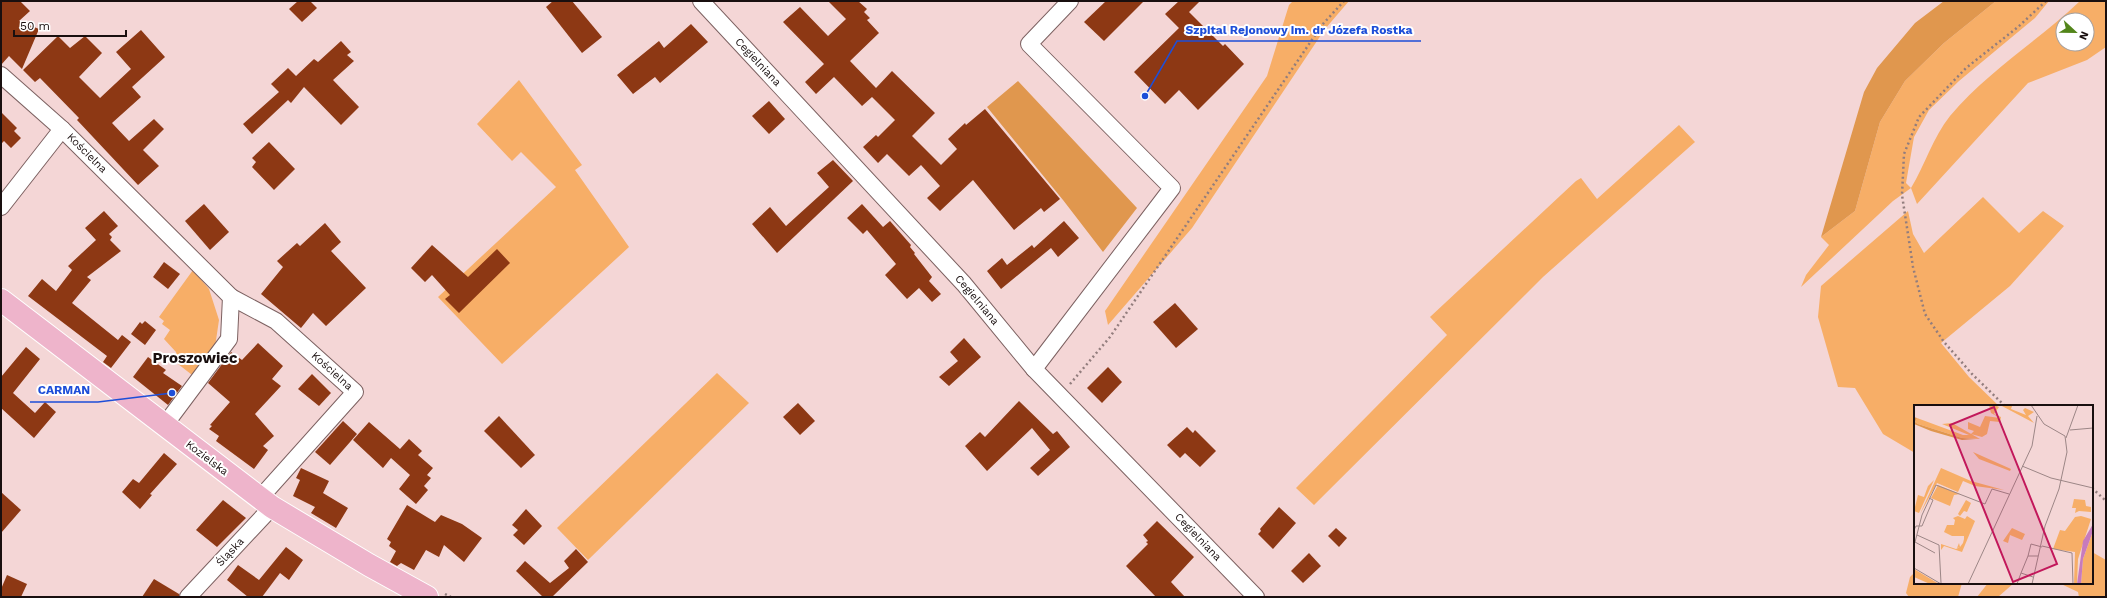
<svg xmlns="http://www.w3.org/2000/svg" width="2107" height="598" font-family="'Work Sans',sans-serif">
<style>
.green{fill:#f7ae67;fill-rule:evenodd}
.forest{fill:#e0974e}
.building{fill:#8d3814}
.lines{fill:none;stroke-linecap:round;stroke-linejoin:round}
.minor-casing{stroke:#7c6161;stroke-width:18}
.primary-casing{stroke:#fff;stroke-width:24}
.path{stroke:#927d7d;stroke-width:2.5;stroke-dasharray:2 3;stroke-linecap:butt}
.minor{stroke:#fff;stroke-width:16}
.primary{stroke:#eeb4cb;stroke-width:22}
.labels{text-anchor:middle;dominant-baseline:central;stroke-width:4;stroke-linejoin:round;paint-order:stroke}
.street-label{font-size:11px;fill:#190f0f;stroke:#fff}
.district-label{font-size:15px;font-weight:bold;fill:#190f0f;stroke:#fff}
.inset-road{fill:none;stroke:#9c8686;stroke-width:1}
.view{fill:#c2185b;fill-opacity:0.15;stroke:#c2185b;stroke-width:2}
.inset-edge{fill:none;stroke:#190f0f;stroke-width:2}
.leader{fill:none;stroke:#1d4ed8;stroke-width:1.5}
.callout-dot{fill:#1d4ed8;stroke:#fff;stroke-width:1.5}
.callout-label{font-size:12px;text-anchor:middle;font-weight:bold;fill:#1d4ed8;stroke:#fff;stroke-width:4;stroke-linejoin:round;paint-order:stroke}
</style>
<rect width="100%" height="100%" fill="#f4d6d6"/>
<g class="green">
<polygon points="1293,1 1349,1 1325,29 1192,228 1108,325 1105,311 1267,76 1289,5"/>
<path d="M1996,1h53l-14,17 -76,63 -30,29 -15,27 -8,46 5,5c14,-23 22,-51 39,-72 38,-45 88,-75 130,-115h26v46l-19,13 -59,23 -111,121 -6,-16 -18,13 -92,86 5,-12 23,-30 -8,-8 34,-26 25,-89 25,-41 39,-38zM2063,20h24v24h-24z"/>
<polygon points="519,80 582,165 575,170 629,247 502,364 438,297 556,187 521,152 512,161 477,124"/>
<polygon points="1679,125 1695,142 1543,277 1314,505 1296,488 1447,335 1430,317 1576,181 1581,178 1597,199"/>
<polygon points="1983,197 2019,233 2043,211 2064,226 2010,286 1941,343 1969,377 1999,406 1915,406 1915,453 1883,434 1855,388 1838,387 1818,317 1821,286 1908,211 1913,234 1924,253"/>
<polygon points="193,270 209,289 219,320 215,347 196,378 178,364 176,352 164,339 170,330 162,324 164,321 159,317"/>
<polygon points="717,373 749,403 588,560 557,528"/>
<polygon points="2092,552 2106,560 2106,597 2079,597 2078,592 2059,583 2092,583"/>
<polygon points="1915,572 1915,583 1962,583 1958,597 1909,597 1906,593 1910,577"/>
<polygon points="1988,583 2014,583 1998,597 1977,597"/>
</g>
<g class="forest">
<polygon points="1944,1 1996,1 1944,43 1905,81 1880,122 1855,211 1821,237 1864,92 1877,68 1915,23"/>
<polygon points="1018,81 1137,208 1103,252 1063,200 987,107"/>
</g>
<g class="building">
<polygon points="1,1 20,1 30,11 19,21 39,29 22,69 9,56 1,65"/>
<polygon points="298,1 310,1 317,8 302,22 289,9"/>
<polygon points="553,1 572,1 602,37 582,53 546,7"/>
<polygon points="828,1 858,1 867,9 864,12 870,18 867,20 879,33 850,61 876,88 892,71 935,113 912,136 941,165 957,149 948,139 965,123 966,125 985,109 1060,199 1044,212 1041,208 1014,230 973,180 940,211 927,198 940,186 921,165 909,176 887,154 878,163 863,147 876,135 878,137 895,120 872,97 862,106 834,77 816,94 805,82 824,64 783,22 800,7 828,36 846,19"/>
<polygon points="1106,1 1144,1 1104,41 1084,22"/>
<polygon points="1179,1 1200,1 1189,12 1223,46 1225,44 1244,64 1198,110 1179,90 1165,104 1134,72 1179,28 1165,14"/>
<polygon points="691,24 708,42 660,83 655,77 633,94 617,75 659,41 664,48"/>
<polygon points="141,30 165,57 132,87 141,97 112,123 129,141 154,119 164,129 143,150 159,166 138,185 77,120 79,118 40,78 35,82 23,70 58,36 70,48 85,36 102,53 79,77 100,98 131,69 116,52"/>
<polygon points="341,41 351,52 347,55 354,61 333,80 359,107 341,125 304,87 291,103 288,100 252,134 243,124 279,92 271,84 288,68 296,76 314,59 318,62"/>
<polygon points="769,101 785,119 769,134 752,116"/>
<polygon points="1,112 17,128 14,131 21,138 11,148 4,141 1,144"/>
<polygon points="269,142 295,169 274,190 252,167 256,162 252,158"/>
<polygon points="833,160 853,181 777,253 752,224 770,207 786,226 829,187 817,173"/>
<polygon points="204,204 229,232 210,250 185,221"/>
<polygon points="862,204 883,227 890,221 911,245 910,247 915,253 914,254 932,277 929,281 941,294 932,302 919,288 907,299 885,275 896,264 867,230 863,234 847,218"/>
<polygon points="104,211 118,226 109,234 112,237 110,240 121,251 87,277 91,280 72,303 118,340 122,335 131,342 111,368 103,362 107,356 28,296 42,279 56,291 72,270 68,266 96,240 85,228"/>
<polygon points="1064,221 1079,238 1058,257 1051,248 1001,289 987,271 1002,258 1007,265 1032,245 1034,248"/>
<polygon points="325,223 341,242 331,251 366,288 326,326 313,313 301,328 261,294 283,267 277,261 297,243 300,246"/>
<polygon points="432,245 468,277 497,249 510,263 459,313 445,299 450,295 432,275 425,282 411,268"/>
<polygon points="164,262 180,274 168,289 153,277"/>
<polygon points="1175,303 1198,329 1176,348 1153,322"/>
<polygon points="145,321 156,330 145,345 131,334 140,322 142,324"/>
<polygon points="964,338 981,357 949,386 939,377 958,361 950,352"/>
<polygon points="258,343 283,366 272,379 281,386 255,414 274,436 263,446 268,450 254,469 216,441 219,436 209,429 212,426 210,425 230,402 208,383 231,352 242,360"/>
<polygon points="26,347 40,359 13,393 35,413 45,402 56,412 34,438 1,408 1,377"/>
<polygon points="148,357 166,370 163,373 182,386 168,405 133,377"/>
<polygon points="1108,367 1122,382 1102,403 1087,388"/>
<polygon points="312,374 331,393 319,406 298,389"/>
<polygon points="1019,401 1053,434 1057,431 1070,447 1038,476 1030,468 1050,450 1032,428 987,471 965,446 980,432 985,437"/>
<polygon points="798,403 815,421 800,435 783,417"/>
<polygon points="499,416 535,455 521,468 484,431"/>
<polygon points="343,421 357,434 330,465 315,452"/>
<polygon points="369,422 400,449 409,439 422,451 418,455 433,468 427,475 431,478 424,486 428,490 416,504 399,489 410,475 391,458 383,468 353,440"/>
<polygon points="1187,427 1193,433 1195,430 1216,451 1200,467 1185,453 1180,458 1167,445"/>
<polygon points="164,453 177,464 150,494 152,495 140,509 122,492 133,479 139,483"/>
<polygon points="301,468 329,481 323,493 348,508 336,528 311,513 315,507 293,496 300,480 296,478"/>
<polygon points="1,492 21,510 1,533"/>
<polygon points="223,500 246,518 217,547 196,530"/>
<polygon points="407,505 435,522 441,515 462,524 482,538 464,562 444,545 439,557 426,550 414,570 401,563 397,566 390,562 396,551 389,546 391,542 387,539"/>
<polygon points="1279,507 1296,523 1273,549 1258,534 1261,531 1260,529"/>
<polygon points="526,509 542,526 524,545 513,535 518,530 512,525"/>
<polygon points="1157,521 1194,557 1171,582 1185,597 1156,597 1126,566 1148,544 1146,542 1148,541 1143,535"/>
<polygon points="1336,528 1347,538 1339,547 1328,536"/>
<polygon points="286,547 303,560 289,580 280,573 262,597 248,597 227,580 238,565 259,580"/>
<polygon points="576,549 588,562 552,597 543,597 516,571 525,561 550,583 569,568 564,561"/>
<polygon points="1309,553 1321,566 1303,583 1291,571"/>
<polygon points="7,575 27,584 21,597 1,597 1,589"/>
<polygon points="154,579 179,594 179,597 142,597"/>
</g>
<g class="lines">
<g class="minor-casing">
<g id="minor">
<polyline points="701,1 964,284 1034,369 1256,597"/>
<polyline points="1,75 62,129 1,207"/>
<polyline points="62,129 231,297 229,339 164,426"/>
<polyline points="231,297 276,321 355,392 260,498"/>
<polyline points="1034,369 1172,188 1029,44 1070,1"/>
<polyline points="188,597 272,507"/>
</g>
</g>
<g class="primary-casing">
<polyline id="primary" points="1,300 272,507 369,565 427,597"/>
</g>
<g class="path">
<polyline points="1070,384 1110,337 1322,25 1344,1"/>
<polyline points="2005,406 1972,374 1944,342 1925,314 1913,267 1902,195 1904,154 1919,117 1966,68 2018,27 2046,1"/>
<polyline points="2092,488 2106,501"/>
<polyline points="445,594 451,597"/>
</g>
<use href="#minor" class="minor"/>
<use href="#primary" class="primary"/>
</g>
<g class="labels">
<g class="street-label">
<text transform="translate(758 62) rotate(47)">Cegielniana</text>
<text transform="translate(87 153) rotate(45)">Kościelna</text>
<text transform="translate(977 300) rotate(50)">Cegielniana</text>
<text transform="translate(332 371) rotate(42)">Kościelna</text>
<text transform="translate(207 458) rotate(37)">Kozielska</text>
<text transform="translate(1198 537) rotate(46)">Cegielniana</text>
<text transform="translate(230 552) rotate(-47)">Śląska</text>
</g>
<g class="district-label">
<text x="195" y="358">Proszowiec</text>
</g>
</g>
<g transform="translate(1914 405)">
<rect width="179" height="179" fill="#f4d6d6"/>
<path d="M81,0l4,2 -5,7 7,3 -1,5 -10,-1 -3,13 -5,3 -11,-3 3,-3 -6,-2v-7l12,5 5,-11 15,2 -9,-5 -2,-8zM86,0l12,1 -1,3 15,6 -3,-5 2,-2 9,4 -6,4 6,7zM3,13l46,17h6l-27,-11 10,-1 28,16 -18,-1 -44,-14 -3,-2zM59,47l38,17 -1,2 -31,-12zM27,63l30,13 33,9 -29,-4 -12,-5 -5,11 -21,-9 -17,31zM20,75l-15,33 -5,-2 4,-16 6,2 4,-11zM24,80l22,9 -6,1 -4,11 -19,-8zM160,94l11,1 1,6 5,1v5l-12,-1 -4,2 1,-5h-4zM52,95l5,3 -4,9 -3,-1 -4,5 -2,-2zM44,111l7,3 2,-3 8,5 -13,31 -18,-6 -3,4v11v-17l15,5 4,-2 -3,1 2,-5 1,4 3,-4 1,-4 -3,-1 3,1v-3h-12l-8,-4 3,-7h7l1,-5 -2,-2zM167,111l10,3 -13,40 -1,25h-3l1,-32 -22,-3 7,-19 5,1 10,-14zM98,123l13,6 -3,6 -12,-5 -2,8 -5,-2zM179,126v53h-12l2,-25zM0,164l25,15h-9l-16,-7z" fill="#f7ae67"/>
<path d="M0,12l3,1 -2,4 3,2 44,14 14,1 -14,1 -31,-9 -17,-7z" fill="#e0974e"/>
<path d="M179,119v7l-10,28 -2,25h-4l6,-43z" fill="#c77bbc"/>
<path class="inset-road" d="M117,0l13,19 21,12 2,16 -8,37 -14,37 -13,58M156,25l23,-2M152,33l12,-33M108,61l29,12 42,10M0,125l2,-4h6l11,-26 -4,-2M3,130l22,10 2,38M128,141l30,7 1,31M21,148l-20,-11 7,-27 14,-30 49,19 7,-15 17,5M114,151l3,-12 11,3M0,163l27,16M107,168l7,-17h10M54,179l64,-138 5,-30M103,179l4,-11 12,4"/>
<path class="view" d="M80,2l63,157 -44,18 -63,-157z"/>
<rect width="179" height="179" class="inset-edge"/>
</g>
<path class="leader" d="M1145 96L1177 41H1421M172 393L98 402H30"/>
<g class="callout-dot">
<circle cx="1145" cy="96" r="4"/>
<circle cx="172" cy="393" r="4"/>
</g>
<g class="callout-label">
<text x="1299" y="34">Szpital Rejonowy im. dr Józefa Rostka</text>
<text x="64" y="394">CARMAN</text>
</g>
<rect width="2107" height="598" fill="none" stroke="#190f0f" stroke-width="4"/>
<g transform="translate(2075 32) rotate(112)"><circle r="19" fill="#ffffff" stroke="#a39f9f"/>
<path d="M0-3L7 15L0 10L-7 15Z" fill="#52851a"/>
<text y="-6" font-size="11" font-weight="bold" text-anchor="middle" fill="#190f0f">N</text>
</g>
<path d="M14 30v6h112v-6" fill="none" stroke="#190f0f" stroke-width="2"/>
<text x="20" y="30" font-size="12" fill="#190f0f" stroke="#ffffff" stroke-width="3" paint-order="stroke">50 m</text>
</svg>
